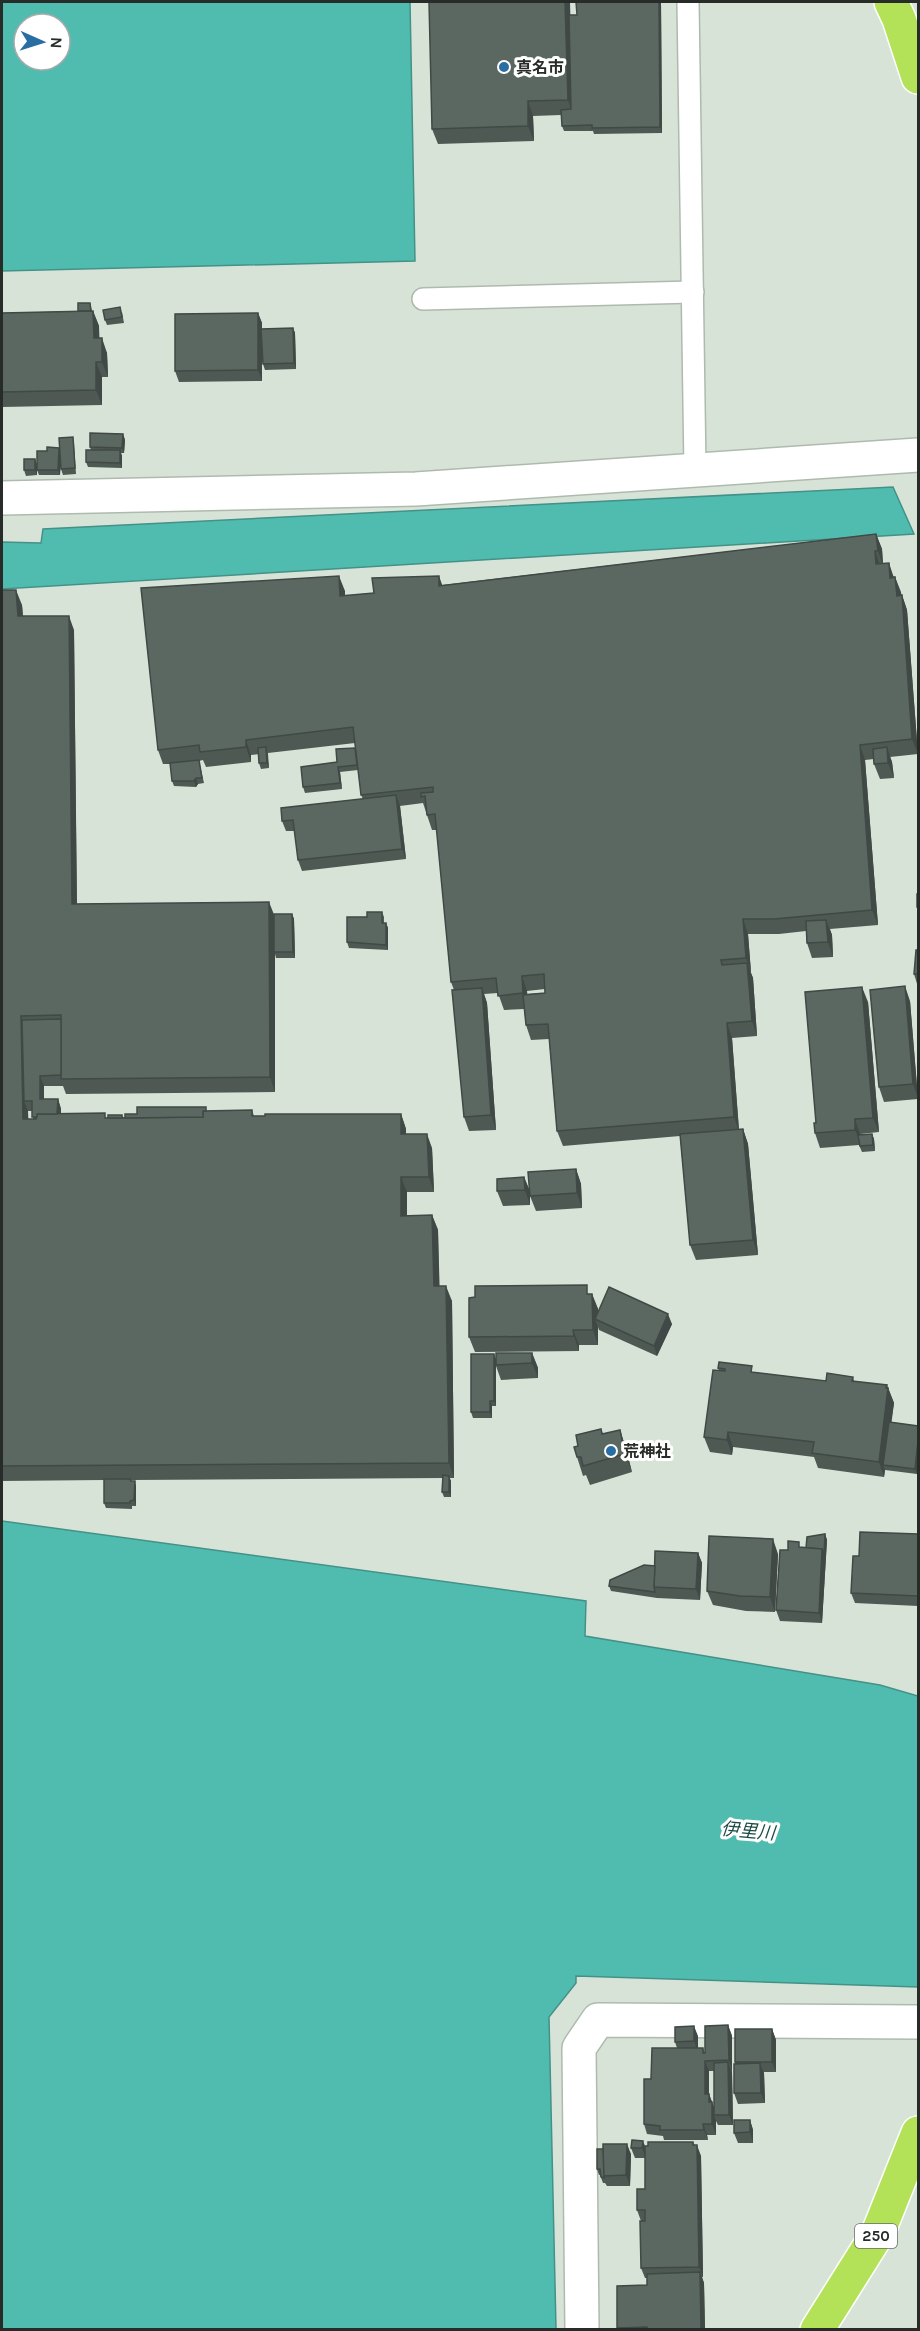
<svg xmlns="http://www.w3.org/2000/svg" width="920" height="2331" font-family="Karla,'Noto Sans JP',sans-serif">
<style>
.water{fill:#50bcb0;stroke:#449187;stroke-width:1.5;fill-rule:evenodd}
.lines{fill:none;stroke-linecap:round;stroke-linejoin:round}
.lane-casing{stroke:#afbaaf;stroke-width:24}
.street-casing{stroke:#afbaaf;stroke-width:36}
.highway-casing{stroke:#fff;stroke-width:36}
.lane{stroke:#fff;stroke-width:21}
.street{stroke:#fff;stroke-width:33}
.highway{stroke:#b3e258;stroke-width:33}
.wall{fill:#4e5954;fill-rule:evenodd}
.shaded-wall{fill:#404945}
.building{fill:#5b6862;stroke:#404945;stroke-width:1.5}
.poi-dot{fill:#296ea3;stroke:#fff;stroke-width:2}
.labels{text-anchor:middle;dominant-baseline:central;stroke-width:6;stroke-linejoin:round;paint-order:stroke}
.shield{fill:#fff;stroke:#686b68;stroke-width:1.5}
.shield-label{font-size:15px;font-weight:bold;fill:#282c28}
.poi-label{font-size:16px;font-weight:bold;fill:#282c28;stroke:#fff;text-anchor:start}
.water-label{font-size:18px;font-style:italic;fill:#1d4c47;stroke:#fff}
</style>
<rect width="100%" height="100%" fill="#d8e3d8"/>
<g class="water">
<path d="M2,2h408l5,259 -413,10zM24,24h36v36h-36z"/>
<polygon points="893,487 914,534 2,589 2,542 41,543 43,529"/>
<polygon points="2,1521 586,1601 585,1636 880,1685 918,1696 918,1987 576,1976 576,1983 549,2017 556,2329 2,2329"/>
</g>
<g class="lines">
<g class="lane-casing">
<g id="lane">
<polyline points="688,2 695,470"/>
<polyline points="423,299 693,292"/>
</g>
</g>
<g class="street-casing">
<g id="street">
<polyline points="2,498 416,489 918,455"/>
<polyline points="582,2330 579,2048 598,2020 918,2022"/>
</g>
</g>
<g class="highway-casing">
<g id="highway">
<polyline points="891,2 899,19 918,77"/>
<polyline points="817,2330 878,2233 918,2133"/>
</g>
</g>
<use href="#lane" class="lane"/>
<use href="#street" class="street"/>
<use href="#highway" class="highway"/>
</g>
<g class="wall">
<polygon points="576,2 661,2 662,133 594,134 593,131 564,131 562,126 561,115 533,116 534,141 438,144 432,129 570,15 577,15"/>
<polygon points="90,303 92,311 93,311 99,326 99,338 107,353 108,377 102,377 102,405 2,407 2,313 78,311"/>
<polygon points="122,312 124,323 107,325 105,320"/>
<polygon points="258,313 262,323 262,329 293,328 295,333 296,369 265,370 263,364 262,349 262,381 179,382 175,371"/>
<polygon points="123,434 125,440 124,453 121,453 122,456 122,468 88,467 86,462 91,450 90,447"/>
<polygon points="74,443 76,474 63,475 61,469 61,459 60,475 39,475 37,470 37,475 26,476 24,470 35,459 37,464 59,448 60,451"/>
<path d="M876,534l6,15 1,14 11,14h1l6,18h1l5,15 11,144 -28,3 2,5 2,16 -14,1 -6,-15v-5l-9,1 13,165 -48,4 2,6 1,22 -21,1 -5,-15 -1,-12 -27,3h-31l3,39 2,5 4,58 -25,2 7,91h4l5,15 10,111 -62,5 -6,-15 -10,-109 -117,10 -6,-15 -8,-92 -18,1 -5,-15 -2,-16 -20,1 -6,-17 -14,1 3,9 9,127 -27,1 -5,-14 -10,-127 -3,-8 -14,-152h-5l-9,-27 -23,3 6,53 -104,12 -4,-11 -3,-29h-9l-4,-10 81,-22 -2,-4 -3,-25 -18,2 2,17 -37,4 -2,-6 34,-25 18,-14v-5l-87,10 1,15 -8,1 -2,-6v-9l-8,1v7l-45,5 -3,-7 -4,1 5,22 -6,1 -2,3 -22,-1 -2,-5 -2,-17h-7l-5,-14 187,-159v5l97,-11zM545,989v4l-18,1v-3z"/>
<path d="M2,590l20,15 1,11 51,14 3,274 197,10h18l2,5 1,39h-19l-1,-4v138l-209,2 -3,-8h-19v13h14l3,10v5l46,4 15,-3 1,3 14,-4 115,-4 2,6 147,-2 5,15v5l26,14 2,44h-27v24l25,-1 6,15 1,56 13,15 2,177h-5l2,3v16h-7l-2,-5 1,-14 -312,2 5,6v20h-4v3l-26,-1 -2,-5v-23l-102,1zM28,1111h4l1,8h-5z"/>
<polygon points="382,912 384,917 384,923 386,923 388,928 388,950 349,948 347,942 367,917"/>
<polygon points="914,974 918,974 918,987"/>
<polygon points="910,1001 918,1099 884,1102 879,1087"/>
<polygon points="868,1002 879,1132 860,1134 860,1135 872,1134 874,1139 875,1151 862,1152 859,1145 820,1148 815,1133 816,1123"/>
<polygon points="576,1169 581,1184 582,1208 536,1211 530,1196 530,1205 503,1206 497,1191 524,1177 530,1191"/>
<polygon points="590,1294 592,1294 598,1309 598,1314 672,1324 657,1356 599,1330 598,1327 598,1345 579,1345 579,1351 475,1352 469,1337"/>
<polygon points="532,1353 538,1368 538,1378 501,1380 496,1366 496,1406 492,1406 492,1418 473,1418 471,1412 496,1358"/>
<polygon points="718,1368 826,1381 853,1377 854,1381 888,1388 894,1403 891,1422 918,1426 917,1474 885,1470 884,1477 818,1468 814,1457 733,1447 732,1455 710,1452 704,1437 719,1371"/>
<polygon points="601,1429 603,1434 620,1430 626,1449 632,1472 590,1485 586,1475 583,1476 577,1457 578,1446"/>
<polygon points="825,1534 827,1540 822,1623 780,1621 776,1610 788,1550 801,1547 806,1548"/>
<polygon points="918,1534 918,1606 855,1603 851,1593"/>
<polygon points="698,1553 702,1563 700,1600 657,1598 611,1591 609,1586"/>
<polygon points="778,1554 775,1612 746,1611 713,1605 707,1591"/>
<path d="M728,2025l4,11v35l1,54h-15l-2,-4v14h-9l1,5h-44l-1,-4 -16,-2 -3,-10 7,-45 26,-31 -2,-6 23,-6v12h5l2,5zM709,2071h5v36l-5,-13z"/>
<polygon points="772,2029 776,2040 776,2072 764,2072 765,2103 738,2104 734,2093 735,2062"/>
<polygon points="750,2120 753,2130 753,2143 738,2143 734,2133"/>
<polygon points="693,2142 701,2156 703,2277 702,2277 704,2283 705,2330 618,2330 617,2328 647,2285 647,2278 645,2278 641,2268 645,2221 641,2221 637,2210 645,2189 645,2158 635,2158 631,2148"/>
<polygon points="631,2154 630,2186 607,2186 605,2183 603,2183 600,2175 599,2175 597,2169"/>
</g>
<g class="shaded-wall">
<polygon points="565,2 570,2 573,114 568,100"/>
<polygon points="659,2 661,2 662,133 660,127"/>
<polygon points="528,101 533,116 534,141 528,126"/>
<polygon points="93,311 99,326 100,353 94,338"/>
<polygon points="258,313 262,323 262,381 258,370"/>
<polygon points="293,328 295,333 296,369 294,363"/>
<polygon points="102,338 107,353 108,377 102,362"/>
<polygon points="96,362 102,377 102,405 96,390"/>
<polygon points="123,434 125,440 124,453 122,448"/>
<polygon points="59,448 61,453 60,475 58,470"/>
<polygon points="120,450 122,456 122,468 120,463"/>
<polygon points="35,459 37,465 37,475 35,470"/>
<polygon points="876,534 882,549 883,566 878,551"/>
<polygon points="875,551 880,566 876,564"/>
<polygon points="889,563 894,578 890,578"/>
<polygon points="339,576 345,591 345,611 340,596"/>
<polygon points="439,576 444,590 439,586"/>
<polygon points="895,577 901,592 903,611 897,596"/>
<polygon points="16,590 22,605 24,631 18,616"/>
<polygon points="902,595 907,610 918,754 912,739"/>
<polygon points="69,616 74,630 77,919 72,904"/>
<polygon points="246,740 251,755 251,762 246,747"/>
<polygon points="860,745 865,760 878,925 872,910"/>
<polygon points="266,747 267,752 269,768 267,763"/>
<polygon points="887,747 892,762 894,778 888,763"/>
<polygon points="338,767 340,772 342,789 340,783"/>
<polygon points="196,778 198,784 196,787 194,781"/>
<polygon points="396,795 400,806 406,859 402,849"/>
<polygon points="269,902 275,917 275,1092 270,1077"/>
<polygon points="292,914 294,919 295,958 293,952"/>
<polygon points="743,919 748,934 751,972 746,958"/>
<polygon points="826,920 832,935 833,957 828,942"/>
<polygon points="386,923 388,928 388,950 386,945"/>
<polygon points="747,963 753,978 757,1036 752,1021"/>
<polygon points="522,976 527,991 529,1008 523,993"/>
<polygon points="905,986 910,1001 918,1098 913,1084"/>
<polygon points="862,987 868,1002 879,1132 873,1118"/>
<polygon points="482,988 487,1003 496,1130 491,1115"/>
<polygon points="21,1016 26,1031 24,1101 28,1111 29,1134 23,1119"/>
<polygon points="727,1023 732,1038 739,1132 734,1117"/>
<polygon points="40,1076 44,1086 44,1109 40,1099"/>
<polygon points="58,1099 61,1109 61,1127 57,1117"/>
<polygon points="401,1114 406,1129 406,1149 401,1134"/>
<polygon points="855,1119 860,1134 861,1144 855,1130"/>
<polygon points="743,1129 748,1144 758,1255 753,1240"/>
<polygon points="427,1134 432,1148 434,1192 429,1177"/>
<polygon points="872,1134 874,1139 875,1151 873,1145"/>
<polygon points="576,1169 581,1184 582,1208 577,1193"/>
<polygon points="401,1177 407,1192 407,1231 401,1216"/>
<polygon points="524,1177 530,1192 530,1205 525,1190"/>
<polygon points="432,1215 438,1230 440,1301 434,1286"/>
<polygon points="446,1286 452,1301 454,1478 449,1463"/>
<polygon points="592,1294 598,1309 598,1321 595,1319 598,1327 598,1345 593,1330"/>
<polygon points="668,1314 672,1324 657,1356 654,1346"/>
<polygon points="573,1330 579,1345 579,1351 574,1336"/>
<polygon points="532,1353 538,1368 538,1378 532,1363"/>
<polygon points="494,1354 496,1359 496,1406 494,1401"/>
<polygon points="887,1385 894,1403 886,1465 883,1465 885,1470 884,1477 879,1462"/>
<polygon points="490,1401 492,1406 492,1418 490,1412"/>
<polygon points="620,1430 626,1449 632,1472 625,1454"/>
<polygon points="728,1432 733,1447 732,1455 727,1440"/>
<polygon points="918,1441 918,1461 917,1474 915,1469"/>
<polygon points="449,1476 451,1481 451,1497 449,1492"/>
<polygon points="135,1481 136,1486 136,1506 134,1500"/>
<polygon points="825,1534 827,1540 822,1623 819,1613 822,1549"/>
<polygon points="773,1539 778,1554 775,1612 770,1597"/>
<polygon points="698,1553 702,1563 700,1600 696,1589"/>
<polygon points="728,2025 732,2036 732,2071 729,2060"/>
<polygon points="694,2026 698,2036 698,2052 694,2041"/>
<polygon points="772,2029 776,2040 776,2072 772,2062"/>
<polygon points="705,2061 709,2071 709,2102 709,2094 716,2113 714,2115 716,2121 716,2135 712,2124 705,2094"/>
<polygon points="728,2062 732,2073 733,2125 729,2115"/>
<polygon points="760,2063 764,2074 765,2103 761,2093"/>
<polygon points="750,2120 753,2130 753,2143 750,2132"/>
<polygon points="703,2124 707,2135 708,2140 704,2130"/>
<polygon points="643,2141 647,2151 646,2158 642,2148"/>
<polygon points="627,2144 631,2154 630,2186 626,2175"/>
<polygon points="697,2145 701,2156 703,2277 699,2267"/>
<polygon points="700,2272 704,2283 705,2330 701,2330"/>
</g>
<g class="building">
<polygon points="429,2 565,2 568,100 528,101 528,126 432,129"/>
<polygon points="576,2 659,2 660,127 592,128 592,125 562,126 561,110 571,109 569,15 577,15"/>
<polygon points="78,303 90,303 91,311 78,311"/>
<polygon points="120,307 122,317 105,320 103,310"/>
<polygon points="93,311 94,338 102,338 102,362 96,362 96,390 2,392 2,313"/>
<polygon points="258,313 258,370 175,371 175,314"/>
<polygon points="293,328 294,363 263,364 261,329"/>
<polygon points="90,433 123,434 122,448 90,447"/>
<polygon points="73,437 75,468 61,469 59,438"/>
<polygon points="47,447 59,448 58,470 37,470 37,451 47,451"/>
<polygon points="86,450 120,450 120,463 86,462"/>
<rect x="24" y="459" width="11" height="11"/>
<polygon points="876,534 878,551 875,551 876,564 889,563 890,578 895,577 897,596 902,595 912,739 860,745 872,910 774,919 743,919 746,958 721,960 722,965 747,963 752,1021 727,1023 734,1117 557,1131 548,1024 526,1025 523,995 545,993 544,974 522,976 523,993 498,996 496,978 451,982 435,814 427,815 425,796 421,797 421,793 433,792 433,787 361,795 353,727 246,740 246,747 200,752 199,745 158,750 141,588 339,576 340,596 374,593 372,578 439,576 439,586"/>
<polygon points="2,590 16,590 18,616 69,616 72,904 269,902 270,1077 61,1079 61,1015 21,1016 23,1119 36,1119 37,1114 105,1113 105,1118 203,1117 203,1111 252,1110 252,1116 265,1116 265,1114 401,1114 401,1134 427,1134 429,1177 401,1177 401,1216 432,1215 434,1286 446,1286 449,1463 2,1466"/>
<polygon points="266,747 267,763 259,763 258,748"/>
<polygon points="887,747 888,763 874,764 873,749"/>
<polygon points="355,748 357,765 338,767 340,783 303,787 301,767 337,762 336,749"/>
<polygon points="199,760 202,778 196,778 194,781 172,781 170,763"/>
<polygon points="396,795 402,849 298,860 293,820 282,821 281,808"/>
<rect x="917" y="894" width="1" height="13"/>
<polygon points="367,912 382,912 382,923 386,923 386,945 347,942 347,917 367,917"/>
<polygon points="274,914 292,914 293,952 274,952"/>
<polygon points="826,920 828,942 807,943 806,921"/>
<polygon points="916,950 918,950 918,974 914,974"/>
<polygon points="905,986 913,1084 879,1087 870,990"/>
<polygon points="862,987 873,1118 855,1119 855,1130 815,1133 814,1123 816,1123 805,992"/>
<polygon points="482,988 491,1115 464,1117 452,990"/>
<polygon points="61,1019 61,1075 40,1076 40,1099 58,1099 57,1114 37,1114 37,1117 32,1117 32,1101 24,1101 22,1020"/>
<polygon points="137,1107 206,1107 206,1111 203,1111 203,1117 125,1118 125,1114 137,1114"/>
<rect x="108" y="1115" width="14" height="3"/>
<polygon points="743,1129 753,1240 690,1245 680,1134"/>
<polygon points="872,1134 873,1145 860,1146 858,1135"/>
<polygon points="576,1169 577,1193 530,1196 528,1172"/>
<polygon points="524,1177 525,1190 497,1191 497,1179"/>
<polygon points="587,1285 587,1294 592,1294 593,1330 573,1330 574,1336 469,1337 469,1298 475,1297 475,1286"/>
<polygon points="609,1287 668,1314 654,1346 595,1319"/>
<polygon points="496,1353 532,1353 532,1363 496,1365"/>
<polygon points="471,1354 494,1354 494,1401 490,1401 490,1412 471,1412"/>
<polygon points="719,1362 752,1366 751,1372 826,1381 827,1373 853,1377 852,1381 887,1385 886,1388 888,1388 879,1462 812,1453 814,1442 728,1432 727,1440 704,1437 713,1370 725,1371 725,1369 718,1368"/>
<polygon points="889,1422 918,1426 918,1441 915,1469 883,1465"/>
<polygon points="601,1429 602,1434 620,1430 625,1454 583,1466 581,1457 577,1457 574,1447 578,1446 576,1435"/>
<polygon points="443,1475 449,1476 449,1492 442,1492"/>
<polygon points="104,1479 130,1479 131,1481 135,1481 134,1500 130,1501 130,1503 104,1503"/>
<polygon points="860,1532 918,1534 918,1596 851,1593 853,1556 859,1556"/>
<polygon points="825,1534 824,1554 822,1549 806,1548 807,1537"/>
<polygon points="709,1536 773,1539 770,1597 740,1596 707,1591"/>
<polygon points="788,1541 799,1542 799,1547 822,1549 819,1613 776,1610 780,1550 788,1550"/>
<polygon points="655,1551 698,1553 696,1589 654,1587"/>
<polygon points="644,1565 655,1566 654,1587 655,1592 609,1586 610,1580"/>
<polygon points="728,2025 729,2060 705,2061 705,2094 709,2094 709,2102 712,2102 712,2124 703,2124 704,2130 660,2130 660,2126 644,2124 644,2079 651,2079 652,2048 703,2048 703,2053 705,2053 705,2026"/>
<polygon points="694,2026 694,2041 675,2042 675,2027"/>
<rect x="735" y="2029" width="37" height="33"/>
<polygon points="728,2062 729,2115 714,2115 714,2063"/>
<polygon points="760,2063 761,2093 734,2093 734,2064"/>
<polygon points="734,2120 750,2120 750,2132 734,2133"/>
<polygon points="632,2140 643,2141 642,2148 631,2148"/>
<polygon points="648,2142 693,2142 693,2145 697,2145 699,2267 641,2268 640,2221 645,2221 645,2210 637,2210 637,2189 645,2189 645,2146 648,2146"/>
<polygon points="603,2144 627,2144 626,2175 603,2176"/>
<polygon points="597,2149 603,2149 604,2178 601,2177 600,2169 597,2169"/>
<polygon points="700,2272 701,2330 647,2330 647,2327 617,2328 617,2286 647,2285 647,2274"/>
</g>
<g class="poi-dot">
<circle cx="504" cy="67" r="6"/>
<circle cx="611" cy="1451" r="6"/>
</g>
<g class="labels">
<rect class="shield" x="855" y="2224" width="42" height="24" rx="4.5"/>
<g class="shield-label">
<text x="876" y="2236">250</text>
</g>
<g class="poi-label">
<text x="516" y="67">真名市</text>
<text x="623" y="1451">荒神社</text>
</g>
<g class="water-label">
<text transform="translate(748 1831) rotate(5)">伊里川</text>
</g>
</g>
<rect width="920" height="2331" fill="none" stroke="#282c28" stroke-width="6"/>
<g transform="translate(42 42) rotate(93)"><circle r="28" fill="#ffffff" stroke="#a9aba9" stroke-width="1.5"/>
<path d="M0-4.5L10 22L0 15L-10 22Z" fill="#296ea3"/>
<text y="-9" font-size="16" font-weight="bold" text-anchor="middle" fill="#282c28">N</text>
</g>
</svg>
